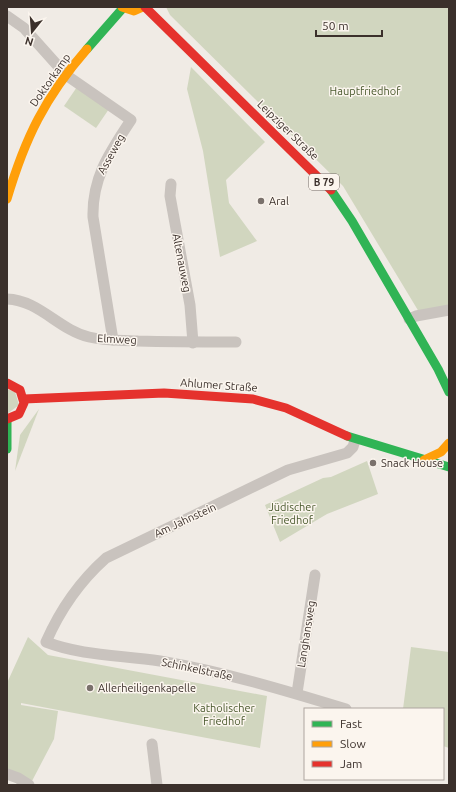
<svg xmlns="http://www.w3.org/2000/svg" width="456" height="792" font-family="Ubuntu,sans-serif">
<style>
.green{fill:#d1d6bf}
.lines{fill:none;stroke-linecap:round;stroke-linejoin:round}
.street{stroke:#c9c3be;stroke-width:11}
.fast{stroke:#30b455;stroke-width:9}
.slow{stroke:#ff9f0a;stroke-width:9}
.jam{stroke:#e5322d;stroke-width:9}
.poi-dot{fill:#7a716c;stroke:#fbf5ee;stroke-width:1.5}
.labels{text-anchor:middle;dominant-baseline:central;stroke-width:3;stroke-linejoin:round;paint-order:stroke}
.shield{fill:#fbf5ee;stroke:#756b66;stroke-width:1}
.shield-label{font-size:10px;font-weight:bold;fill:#3b302b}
.street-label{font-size:11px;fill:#3b302b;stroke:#fbf5ee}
.park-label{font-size:11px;fill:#4a5a2e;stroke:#fbf5ee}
.poi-label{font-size:11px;fill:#3b302b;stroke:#fbf5ee;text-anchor:start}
</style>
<rect width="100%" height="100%" fill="#f0ebe5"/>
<g class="green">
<polygon points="166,7 449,7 449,307 419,312 343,186 170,15"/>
<polygon points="191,67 265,142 226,180 229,203 257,241 220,257 203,151 187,89"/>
<polygon points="79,84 111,106 96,128 64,106"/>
<polygon points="7,389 15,392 19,405 7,414"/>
<polygon points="39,409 15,471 20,435"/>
<polygon points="367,461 378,494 327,514 280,542 265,505 323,478 331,477"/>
<polygon points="28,637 48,655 267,696 260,748 21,703 21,705 58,711 54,739 32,781 7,770 7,683"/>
<polygon points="411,647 449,652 449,748 443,746 443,709 403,709"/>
</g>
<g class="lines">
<g class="street">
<path d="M7,16l17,12 42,47 65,45c-21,32 -39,57 -38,97l20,123"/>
<polyline points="171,184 170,196 190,305 193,343"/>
<path d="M7,299c32,1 52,31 82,38 16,4 33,3 49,4 33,1 65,1 98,1"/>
<polyline points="409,319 416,316 449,310"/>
<polyline points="297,693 315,575"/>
<path d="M346,709c-62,-19 -122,-37 -186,-48 -38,-6 -78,-5 -114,-19 14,-32 33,-60 60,-84l182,-88 59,-17 6,-6 2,-7"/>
<polyline points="152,744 157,785"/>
<polyline points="7,774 18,778 29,785"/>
</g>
<g class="fast">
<polyline points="87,49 123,8"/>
<polyline points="331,190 352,221 438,369 449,392"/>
<polyline points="7,419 7,449"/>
<polyline points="347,436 449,467"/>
</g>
<g class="slow">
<polyline points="122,7 134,11 143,7"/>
<path d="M7,199c18,-61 38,-102 80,-150"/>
<polyline points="424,460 441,452 449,443"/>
</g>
<g class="jam">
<polyline points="145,7 331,190"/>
<polyline points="7,383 20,390 24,403 19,414 7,419"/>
<polyline points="24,399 164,393 253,399 286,408 347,436"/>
</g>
</g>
<g class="poi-dot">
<circle cx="261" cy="201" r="4"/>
<circle cx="373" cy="463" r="4"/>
<circle cx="90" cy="688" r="4"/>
</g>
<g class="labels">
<rect class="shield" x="309" y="174" width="30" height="16" rx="3"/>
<g class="shield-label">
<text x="324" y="182">B 79</text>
</g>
<g class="street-label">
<text transform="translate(50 80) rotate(-55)">Doktorkamp</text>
<text transform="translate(288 130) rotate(44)">Leipziger Straße</text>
<text transform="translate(111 154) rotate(-61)">Asseweg</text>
<text transform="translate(182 263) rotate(79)">Altenauweg</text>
<text transform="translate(117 339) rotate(3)">Elmweg</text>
<text transform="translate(219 385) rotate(4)">Ahlumer Straße</text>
<text transform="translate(185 520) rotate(-25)">Am Jahnstein</text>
<text transform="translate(306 634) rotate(-81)">Langhansweg</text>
<text transform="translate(197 669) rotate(12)">Schinkelstraße</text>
</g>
<g class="park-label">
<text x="365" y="91">Hauptfriedhof</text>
<text x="292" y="507">Jüdischer<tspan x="292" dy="13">Friedhof</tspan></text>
<text x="224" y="708">Katholischer<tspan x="224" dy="13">Friedhof</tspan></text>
</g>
<g class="poi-label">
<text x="269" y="201">Aral</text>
<text x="381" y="463">Snack House</text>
<text x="98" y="688">Allerheiligenkapelle</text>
</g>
</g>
<rect width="456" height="792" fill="none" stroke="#3b302b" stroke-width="16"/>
<rect x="304" y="708" width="140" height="72" fill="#fbf5ee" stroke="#aea6a0"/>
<rect x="312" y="721" width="20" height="6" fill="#30b455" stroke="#aea6a0"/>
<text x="340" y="728" font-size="12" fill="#3b302b">Fast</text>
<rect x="312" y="741" width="20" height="6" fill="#ff9f0a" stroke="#aea6a0"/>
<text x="340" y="748" font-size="12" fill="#3b302b">Slow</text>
<rect x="312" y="761" width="20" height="6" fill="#e5322d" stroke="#aea6a0"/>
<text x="340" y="768" font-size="12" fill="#3b302b">Jam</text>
<g transform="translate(32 32) rotate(197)" stroke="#fbf5ee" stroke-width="3" paint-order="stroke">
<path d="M0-3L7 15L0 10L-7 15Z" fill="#3b302b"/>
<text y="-6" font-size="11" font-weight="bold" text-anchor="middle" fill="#3b302b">N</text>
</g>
<path d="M316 30v6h66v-6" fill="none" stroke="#3b302b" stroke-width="2"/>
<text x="322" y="30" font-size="12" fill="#3b302b" stroke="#fbf5ee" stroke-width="3" paint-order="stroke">50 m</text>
</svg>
